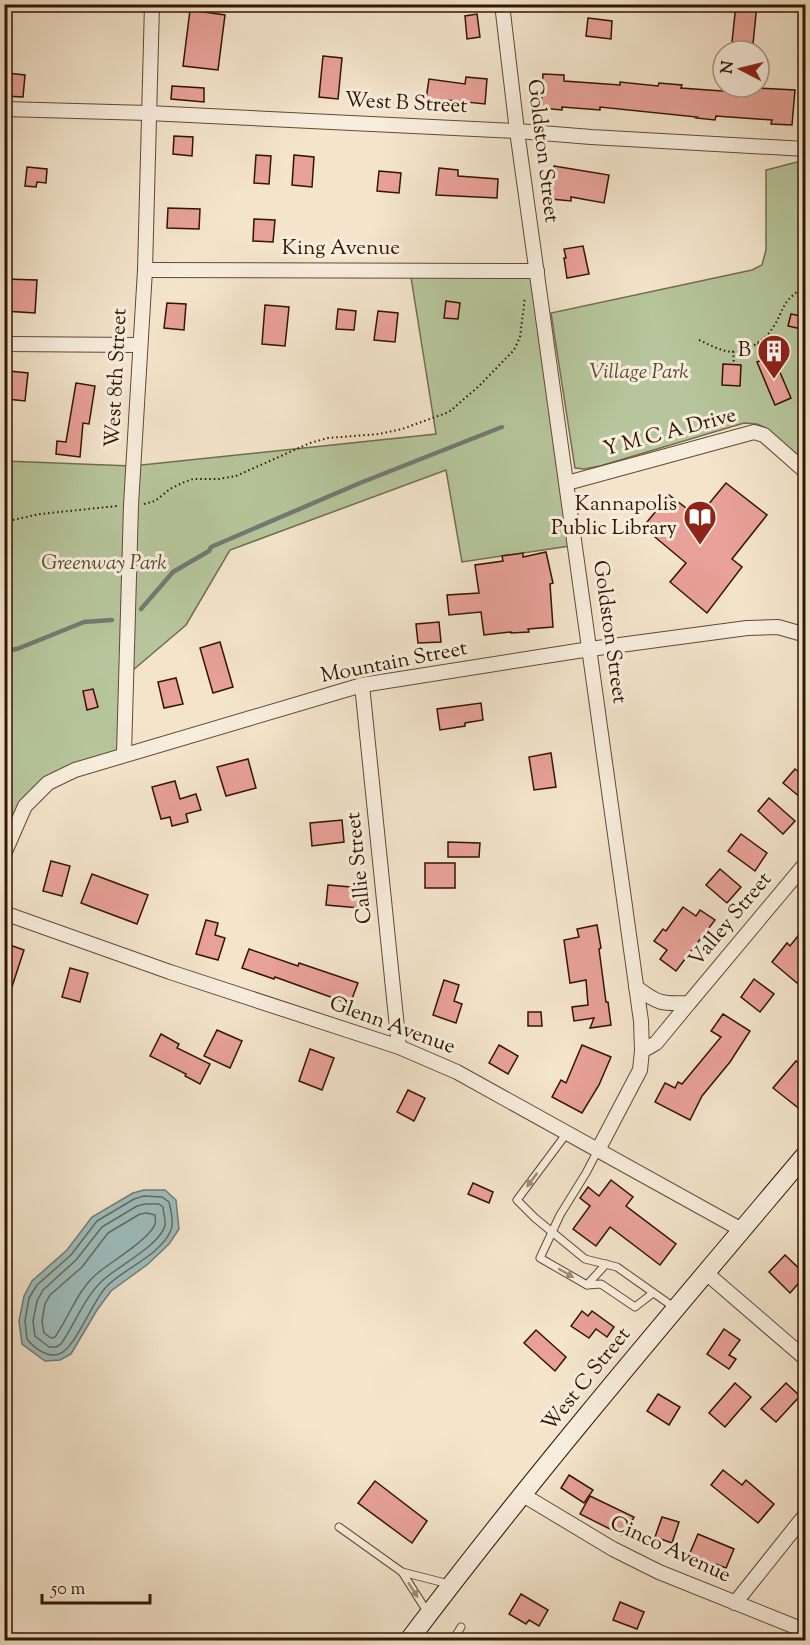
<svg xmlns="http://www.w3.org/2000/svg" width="810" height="1645" font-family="'Sorts Mill Goudy',serif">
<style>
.green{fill:#b6c59b;stroke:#746d4e;stroke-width:1.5}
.water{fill:#9dbdbd;stroke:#737a72;stroke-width:1.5}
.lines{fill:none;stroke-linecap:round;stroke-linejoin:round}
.shore{stroke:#686960;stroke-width:1.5}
.stream{stroke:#737a72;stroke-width:4.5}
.building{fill:#e8a198;stroke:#331502;stroke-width:1.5}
.service-casing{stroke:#634934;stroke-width:9}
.minor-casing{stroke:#634934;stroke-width:16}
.secondary-casing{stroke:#331502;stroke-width:20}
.path{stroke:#331502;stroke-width:2;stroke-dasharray:1.5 3;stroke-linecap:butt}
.service{stroke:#f7eddd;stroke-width:7}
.minor{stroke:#f7eddd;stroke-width:14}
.secondary{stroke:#f7eddd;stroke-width:18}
.oneway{fill:#9f8c7a}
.labels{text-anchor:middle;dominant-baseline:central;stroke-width:6;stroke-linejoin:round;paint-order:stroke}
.street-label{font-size:21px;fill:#331502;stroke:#f7eddd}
.poi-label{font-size:21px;fill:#331502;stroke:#f7eddd;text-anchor:end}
.park-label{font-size:21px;font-style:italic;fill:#5a4a30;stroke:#f7eddd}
</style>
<rect width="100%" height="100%" fill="#f3e4cb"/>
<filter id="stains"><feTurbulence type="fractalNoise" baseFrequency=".00333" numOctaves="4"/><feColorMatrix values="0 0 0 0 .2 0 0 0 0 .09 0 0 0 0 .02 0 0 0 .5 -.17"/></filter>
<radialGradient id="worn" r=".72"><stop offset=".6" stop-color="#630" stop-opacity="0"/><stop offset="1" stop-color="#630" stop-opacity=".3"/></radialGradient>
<g class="green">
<polygon points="805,160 805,464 766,428 757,424 744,423 600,466 584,469 575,468 551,313 752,270 762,265 766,250 766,170"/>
<polygon points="410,271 537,271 576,545 462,562 446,470 230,550 186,625 126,676 124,754 68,774 25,806 5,854 5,461 132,466 436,434"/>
</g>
<polygon class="water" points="144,1190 165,1190 176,1200 179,1229 169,1244 148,1264 111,1291 97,1310 71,1354 60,1360 45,1361 22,1344 19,1321 24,1296 32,1281 67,1250 92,1217 133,1193"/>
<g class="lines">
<g class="shore">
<path d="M144,1196l18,1 7,5c2,8 5,21 2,28 -11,26 -47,38 -65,57 -14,15 -31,62 -47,67 -12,4 -25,-6 -32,-15l-2,-18 4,-23 8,-13 34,-30 26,-34 37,-22z"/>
<path d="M145,1204h14l4,3c0,5 3,13 2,18 -4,20 -49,42 -63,56 -18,17 -27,43 -41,63l-5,3h-7l-14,-11 -2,-15 4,-20 6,-11 33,-30 26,-33 35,-21z"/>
<path d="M147,1213l8,2c0,2 1,8 0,9 -4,14 -44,38 -56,48 -20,15 -30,45 -44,65l-4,1 -7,-5 -2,-12 3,-17 5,-9 32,-28 26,-34 32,-19z"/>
</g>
<g class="stream">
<polyline points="141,609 173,572 209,551 211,547 360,483 502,427"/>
<polyline points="4,651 17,649 84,622 112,620"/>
</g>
</g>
<g class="building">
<polygon points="736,4 757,4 753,44 732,42"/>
<polygon points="190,10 225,15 218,70 183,66"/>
<polygon points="477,14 480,37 467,39 465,16"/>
<polygon points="588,18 612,21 611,39 586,36"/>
<polygon points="323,56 342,58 338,99 319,97"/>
<polygon points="7,73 25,75 23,97 5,96"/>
<polygon points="543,74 564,75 564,81 620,85 620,82 658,86 659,83 682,85 681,88 736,92 736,87 795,90 792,125 771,124 772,120 716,116 715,120 696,118 697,117 600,107 600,110 562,107 562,110 541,108"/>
<polygon points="466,77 487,79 485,104 447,100 446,103 426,99 429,79 465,84"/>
<polygon points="172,86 204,88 204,102 171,99"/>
<polygon points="174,136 193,137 192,156 173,154"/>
<polygon points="256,155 271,156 269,184 254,183"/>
<polygon points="294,155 314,157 312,187 292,185"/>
<polygon points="554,166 609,175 604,203 571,197 571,201 551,199"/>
<polygon points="27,167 47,169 46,183 37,182 36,187 25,186"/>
<polygon points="439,168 458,170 458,176 498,179 497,198 436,195"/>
<polygon points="379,171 401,173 399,193 377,191"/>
<polygon points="168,208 200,209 199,229 167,228"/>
<polygon points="254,219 275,220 273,242 253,241"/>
<polygon points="583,246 589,274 567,278 564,258 566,258 564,249"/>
<polygon points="4,279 37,280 35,313 4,311"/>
<polygon points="446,301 460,303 458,319 444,318"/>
<polygon points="167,303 186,304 184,330 164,328"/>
<polygon points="265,305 289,307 285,346 262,344"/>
<polygon points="338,309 356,311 354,330 336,329"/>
<polygon points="378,311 398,313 395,342 374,340"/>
<polygon points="791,314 806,317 806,330 788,326"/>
<polygon points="773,356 791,398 775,405 757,362"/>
<polygon points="723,364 741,365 740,386 722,385"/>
<polygon points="9,371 28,373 25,401 7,399"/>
<polygon points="76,383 95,386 89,424 83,423 80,457 56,454 57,441 66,442"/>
<polygon points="726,483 767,515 732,559 742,567 707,613 670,582 686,563 643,527 669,495 698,517"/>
<polygon points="546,552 553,583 550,584 553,627 528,629 529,632 511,633 511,632 484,635 481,612 449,615 447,595 479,593 475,565 503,561 502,556 523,553 523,557"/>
<polygon points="439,622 441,642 418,643 416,624"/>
<polygon points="220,642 233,687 213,693 200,648"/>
<polygon points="176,678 183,704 164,708 158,682"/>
<polygon points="93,689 98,707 87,710 83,691"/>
<polygon points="481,703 483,720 465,723 465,726 440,730 437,709"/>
<polygon points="551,753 556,787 534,790 529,757"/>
<polygon points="248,759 256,788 226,796 217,767"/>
<polygon points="795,769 806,777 806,802 783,783"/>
<polygon points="175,781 180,799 196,794 201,810 186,814 188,822 172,826 170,817 161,819 152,787"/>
<polygon points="769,798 795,821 783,834 758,811"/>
<polygon points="342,820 344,842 312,846 310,823"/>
<polygon points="741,834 767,853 755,871 728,851"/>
<polygon points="448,842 480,843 479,857 448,857"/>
<polygon points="51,861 70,866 62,896 43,891"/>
<rect x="425" y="863" width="30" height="25"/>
<polygon points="720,869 741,887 727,903 706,885"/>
<polygon points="92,874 148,895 137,924 81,903"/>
<polygon points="328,885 362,888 360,908 326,905"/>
<polygon points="683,907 696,916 700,910 715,920 676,971 660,959 667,950 654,941 663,929 666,931"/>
<polygon points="206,920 218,923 215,935 225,938 218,960 196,954"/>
<polygon points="597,925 601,948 599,949 606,1002 608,1002 611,1025 590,1028 594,1018 574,1021 572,1007 588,1005 586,980 570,983 564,940 579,937 577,929"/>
<polygon points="806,926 806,958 801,964 806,968 806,973 797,983 772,962 787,943 790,946"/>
<polygon points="4,943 24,950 7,1002 4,1002"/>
<polygon points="249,949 298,966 299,963 358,983 350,1004 275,977 274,979 242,968"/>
<polygon points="70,968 88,973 80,1002 62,997"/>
<polygon points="754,979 774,994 760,1012 741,997"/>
<polygon points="444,980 459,985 454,1001 462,1004 456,1023 433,1015"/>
<polygon points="528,1012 541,1012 542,1026 528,1026"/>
<polygon points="723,1014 750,1031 730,1062 702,1096 690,1120 655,1102 665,1083 675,1088 678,1082 682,1084 721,1037 711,1031"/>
<polygon points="217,1030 242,1041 230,1068 204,1056"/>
<polygon points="161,1034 179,1044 177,1048 210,1064 200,1084 185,1076 186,1074 150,1056"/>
<polygon points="499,1045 518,1056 508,1074 489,1063"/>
<polygon points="582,1045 611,1057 599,1085 582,1113 552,1097 561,1080 566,1083"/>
<polygon points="310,1049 334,1058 322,1090 299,1081"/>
<polygon points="796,1061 806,1067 806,1114 773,1088"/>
<polygon points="408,1090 425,1098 414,1121 397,1112"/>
<polygon points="611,1180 633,1197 626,1206 676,1244 660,1265 610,1227 596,1246 573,1229 590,1206 580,1198 588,1187 599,1196"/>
<polygon points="473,1183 493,1192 489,1203 468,1194"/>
<polygon points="785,1255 806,1275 790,1293 769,1272"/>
<polygon points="582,1311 588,1316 592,1311 614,1327 607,1337 596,1329 589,1338 571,1326"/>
<polygon points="724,1329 740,1340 729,1355 736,1359 729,1369 707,1354"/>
<polygon points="536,1330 566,1357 555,1371 524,1343"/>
<polygon points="735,1383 751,1397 725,1427 709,1413"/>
<polygon points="786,1383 800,1396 776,1422 761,1409"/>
<polygon points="658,1394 680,1407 669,1425 647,1411"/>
<polygon points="723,1470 742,1485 746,1480 774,1504 758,1523 711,1485"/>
<polygon points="569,1475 593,1490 584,1503 561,1488"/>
<polygon points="375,1481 427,1521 412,1543 358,1503"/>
<polygon points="590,1496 634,1517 624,1536 580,1514"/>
<polygon points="662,1517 679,1522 672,1543 655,1537"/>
<polygon points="698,1534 734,1549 726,1568 715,1564 713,1568 698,1562 700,1558 690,1553"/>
<polygon points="521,1594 548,1610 539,1626 529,1620 526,1624 509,1614"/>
<polygon points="620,1602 644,1612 637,1629 613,1620"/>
</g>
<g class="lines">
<g class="service-casing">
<g id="service">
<polyline points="567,1133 517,1200 535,1218 585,1259 617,1267 675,1308"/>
<polyline points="598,1150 586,1173 560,1215 540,1258 587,1285 601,1284 635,1307 653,1293"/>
<polyline points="587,1285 606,1264"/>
<polyline points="339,1527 402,1572"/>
<polyline points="428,1613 402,1572 449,1584"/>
<polyline points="453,1640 461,1627"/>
</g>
</g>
<g class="minor-casing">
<g id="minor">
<polyline points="502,4 517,131 641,1021 642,1051"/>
<polyline points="4,109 148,113 517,131 591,137 806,149"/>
<polyline points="145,270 537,271"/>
<polyline points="4,344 139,345"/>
<polyline points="567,483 754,432 764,435 806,472"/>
<polyline points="362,685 399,1047"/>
<polyline points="124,754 131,505 145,270 152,4"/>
<polyline points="4,854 25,806 48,783 75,770 362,685 590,649 747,628 778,627 806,635"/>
<polyline points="4,913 170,972 399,1047 457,1072 742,1230"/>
<path d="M636,987c22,17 26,17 53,16l117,-140"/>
<polyline points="598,1150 640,1070 642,1051 656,1043 689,1003"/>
<polyline points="705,1272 806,1359"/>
<polyline points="523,1495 613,1549 659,1572 806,1631"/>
<polyline points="735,1603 806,1514"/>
</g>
</g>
<g class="secondary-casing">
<path id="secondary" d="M409,1640c126,-167 262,-326 397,-486"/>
</g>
<g class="path">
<path d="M699,340c9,4 18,9 27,11 18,4 39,-10 48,-25 10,-16 7,-22 24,-35"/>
<polyline points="758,343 766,359"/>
<polyline points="733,351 734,364"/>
<polyline points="144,504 155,501 170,489 182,483 193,479 219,479 236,476 310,443 328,438 379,434 402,429 449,412 479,386 514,350 520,337 525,297"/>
<polyline points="4,522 40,514 117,506"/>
</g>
<use href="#service" class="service"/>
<use href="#minor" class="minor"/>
<use href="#secondary" class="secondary"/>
</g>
<defs><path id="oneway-solid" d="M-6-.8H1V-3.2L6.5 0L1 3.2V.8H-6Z" transform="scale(1.5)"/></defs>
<g class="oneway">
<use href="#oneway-solid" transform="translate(532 1180) rotate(127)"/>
<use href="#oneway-solid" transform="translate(566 1273) rotate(30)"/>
<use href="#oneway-solid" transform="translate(413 1590) rotate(57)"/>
</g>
<defs>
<g id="building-pin" transform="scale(1.725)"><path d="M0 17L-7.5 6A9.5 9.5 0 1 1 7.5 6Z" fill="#8f2418" stroke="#f7eddd"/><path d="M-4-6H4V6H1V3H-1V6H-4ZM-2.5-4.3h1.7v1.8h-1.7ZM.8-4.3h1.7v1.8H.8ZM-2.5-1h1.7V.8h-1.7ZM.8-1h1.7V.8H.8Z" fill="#fff"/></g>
<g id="library-pin" transform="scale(1.725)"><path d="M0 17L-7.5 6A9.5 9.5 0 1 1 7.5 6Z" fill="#8f2418" stroke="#f7eddd"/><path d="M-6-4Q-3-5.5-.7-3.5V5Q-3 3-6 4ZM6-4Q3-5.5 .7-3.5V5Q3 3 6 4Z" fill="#fff"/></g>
</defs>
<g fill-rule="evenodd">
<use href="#building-pin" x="774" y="351"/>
<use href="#library-pin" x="700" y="517"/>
</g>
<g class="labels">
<g class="street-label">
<text transform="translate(406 104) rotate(3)">West B Street</text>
<text transform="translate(542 151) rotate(83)">Goldston Street</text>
<text x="341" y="249">King Avenue</text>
<text transform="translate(117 378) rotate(-87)">West 8th Street</text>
<text transform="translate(670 433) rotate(-15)">Y M C A Drive</text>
<text transform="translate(609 632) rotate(82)">Goldston Street</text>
<text transform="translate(394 663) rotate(-11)">Mountain Street</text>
<text transform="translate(360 868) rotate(-96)">Callie Street</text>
<text transform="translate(731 920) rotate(-50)">Valley Street</text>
<text transform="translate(392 1026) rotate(20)">Glenn Avenue</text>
<text transform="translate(587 1380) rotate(-51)">West C Street</text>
<text transform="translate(670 1550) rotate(25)">Cinco Avenue</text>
</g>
<g class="poi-label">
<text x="751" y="351">B</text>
<text x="677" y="505">Kannapolis<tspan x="677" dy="24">Public Library</tspan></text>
</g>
<g class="park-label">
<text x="639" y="373">Village Park</text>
<text x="104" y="564">Greenway Park</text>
</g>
</g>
<rect width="810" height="1645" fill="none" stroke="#f3e4cb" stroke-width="24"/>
<rect x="6" y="6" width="798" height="1633" fill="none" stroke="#331502" stroke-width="3"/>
<rect x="12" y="12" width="786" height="1621" fill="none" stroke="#331502" stroke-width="1.5"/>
<g transform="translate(741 69) rotate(277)"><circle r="28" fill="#f7eddd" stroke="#a99785" stroke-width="1.5"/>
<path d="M0-4.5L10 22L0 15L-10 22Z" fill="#8f2418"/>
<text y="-9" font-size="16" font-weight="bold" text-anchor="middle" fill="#331502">N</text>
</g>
<path d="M42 1594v9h108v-9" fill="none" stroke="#331502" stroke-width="3"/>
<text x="51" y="1594" font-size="18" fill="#331502" stroke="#f7eddd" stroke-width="4.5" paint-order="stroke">50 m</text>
<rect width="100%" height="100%" filter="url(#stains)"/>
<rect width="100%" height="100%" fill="url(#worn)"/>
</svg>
